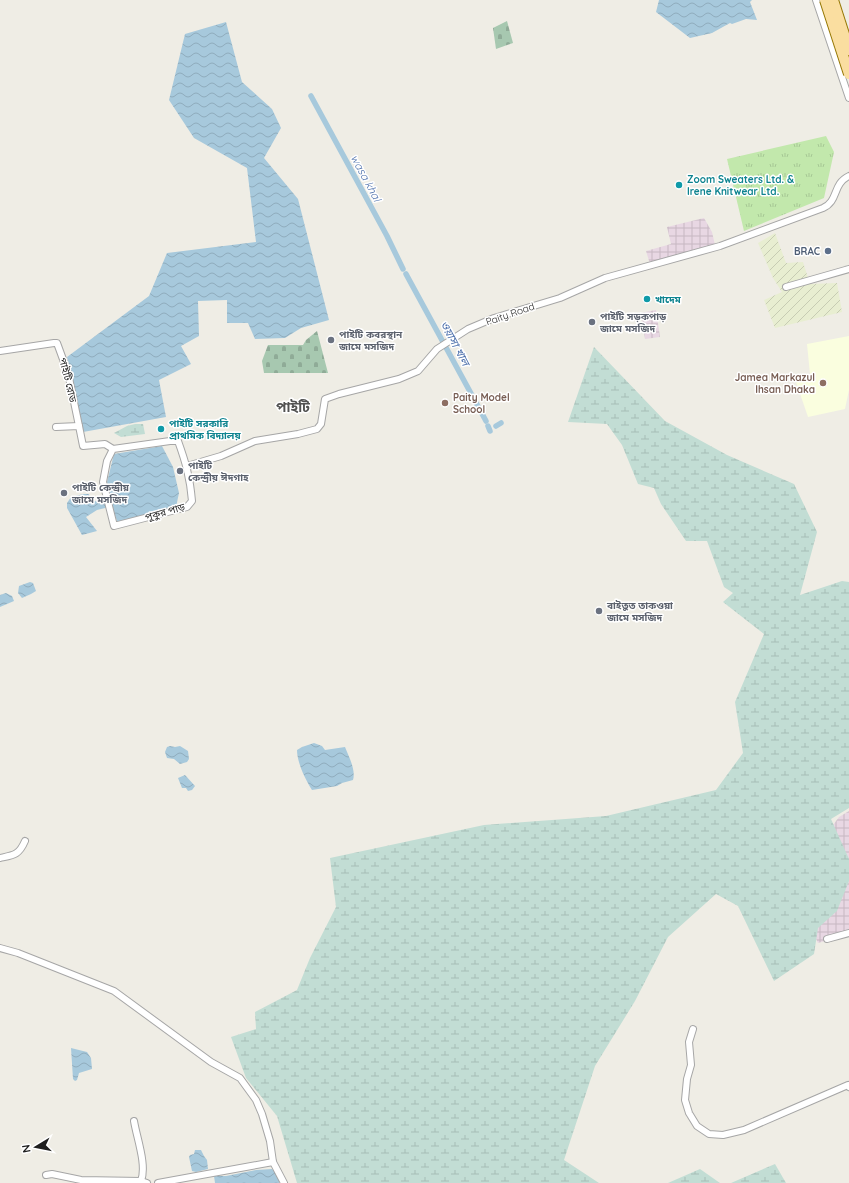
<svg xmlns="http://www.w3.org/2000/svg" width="849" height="1183" font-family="Quicksand,'Noto Sans Bengali',sans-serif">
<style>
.industrial{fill:url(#industrial-grid)}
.education{fill:#fafedf}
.farmland{fill:url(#farmland-furrows)}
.grass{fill:url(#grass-tufts)}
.wetland{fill:url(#wetland-marsh)}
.cemetery{fill:url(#cemetery-stones)}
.water{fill:url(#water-waves)}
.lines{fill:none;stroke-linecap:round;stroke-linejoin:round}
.canal{stroke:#a7c9dc;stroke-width:5.5}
.minor-casing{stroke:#a6a6a6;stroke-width:8}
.minor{stroke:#fff;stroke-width:6}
.primary-bridge-casing{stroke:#967804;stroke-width:12;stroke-linecap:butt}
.primary-bridge{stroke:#fadea0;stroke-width:10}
.culture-dot{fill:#0f9aa8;stroke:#fff;stroke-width:1.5}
.service-dot{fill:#5c6f8a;stroke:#fff;stroke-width:1.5}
.worship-dot{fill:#6b7280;stroke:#fff;stroke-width:1.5}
.education-dot{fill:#8d6e63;stroke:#fff;stroke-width:1.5}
.labels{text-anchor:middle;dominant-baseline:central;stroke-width:3;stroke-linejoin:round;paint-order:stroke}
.culture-label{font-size:10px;font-weight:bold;fill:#0d838f;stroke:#fff;text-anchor:start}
.service-label{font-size:10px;font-weight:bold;fill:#4e5e75;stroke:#fff;text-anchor:end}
.street-label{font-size:10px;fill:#1f1f1f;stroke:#fff}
.worship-label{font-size:10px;font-weight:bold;fill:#5b616d;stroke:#fff;text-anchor:start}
.education-label{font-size:10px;font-weight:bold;fill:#785e54;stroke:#fff;text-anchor:end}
.water-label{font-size:11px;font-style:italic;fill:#4d70ac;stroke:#fff}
.district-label{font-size:14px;font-weight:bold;fill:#525252;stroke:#fff}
</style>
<defs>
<pattern id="industrial-grid" width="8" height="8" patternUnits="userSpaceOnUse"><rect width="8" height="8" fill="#e8d7e3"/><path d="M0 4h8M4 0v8" fill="none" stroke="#c7b8c2"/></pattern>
<pattern id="farmland-furrows" width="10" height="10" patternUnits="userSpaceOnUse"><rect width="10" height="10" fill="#e8eed1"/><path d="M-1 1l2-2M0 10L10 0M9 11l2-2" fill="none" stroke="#c7ccb3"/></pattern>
<pattern id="grass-tufts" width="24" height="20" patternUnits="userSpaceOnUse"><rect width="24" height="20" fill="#c2e8ac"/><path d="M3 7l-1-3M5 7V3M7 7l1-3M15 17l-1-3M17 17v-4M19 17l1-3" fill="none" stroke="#a6c794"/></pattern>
<pattern id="wetland-marsh" width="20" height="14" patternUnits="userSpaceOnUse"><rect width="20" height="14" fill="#c2ddd4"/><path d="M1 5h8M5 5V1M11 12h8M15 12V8" fill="none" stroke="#a6bdb6"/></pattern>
<pattern id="cemetery-stones" width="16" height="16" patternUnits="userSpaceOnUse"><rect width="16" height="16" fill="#a7c8b0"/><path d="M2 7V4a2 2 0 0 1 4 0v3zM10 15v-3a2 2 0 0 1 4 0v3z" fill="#8fab97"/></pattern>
<pattern id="water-waves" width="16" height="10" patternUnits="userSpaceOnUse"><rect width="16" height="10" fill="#a7c9dc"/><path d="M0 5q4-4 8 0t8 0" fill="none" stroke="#8facbc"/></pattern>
</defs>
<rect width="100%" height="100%" fill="#efede5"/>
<g class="industrial">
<polygon points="704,218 712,232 715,245 650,264 646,251 671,244 667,227"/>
<polygon points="656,310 660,337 645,339 641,313"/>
<polygon points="849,811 849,934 818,943 806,918 797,874 839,817"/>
</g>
<polygon class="education" points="849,336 849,390 845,409 808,417 794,376 810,374 807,344"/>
<polygon class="farmland" points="775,233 786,263 803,262 810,284 837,283 842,312 775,328 764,300 782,292 773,278 758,243"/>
<polygon class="grass" points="826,136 834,152 824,198 744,231 727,159"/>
<g class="wetland">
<polygon points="594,347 665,421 727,455 794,484 817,532 800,595 842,581 849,582 849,808 831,819 849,859 849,881 837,911 818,928 814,954 774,981 738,906 716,894 668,937 635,1001 595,1066 564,1160 599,1183 297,1183 277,1116 246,1078 231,1037 256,1029 255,1012 297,990 310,958 336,907 330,858 484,825 606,816 716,790 743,753 735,702 764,634 723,602 733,593 724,587 707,541 686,541 661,504 654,488 638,484 622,445 607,424 568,422"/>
<polygon points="135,424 143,424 145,434 121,437 114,433 127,426"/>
<polygon points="775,1164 786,1183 731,1183"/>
<polygon points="700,1169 720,1183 668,1183"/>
</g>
<g class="cemetery">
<polygon points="507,21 513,43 496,49 493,28"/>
<polygon points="317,331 328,373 264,373 262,361 268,345 303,345 306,340"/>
</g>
<g class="water">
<polygon points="659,0 752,0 750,2 757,20 746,19 732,24 730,23 712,33 690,38 656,12"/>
<polygon points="226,22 242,82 272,109 281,128 264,158 298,199 329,320 301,328 285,338 255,339 248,323 227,323 227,300 198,301 199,336 181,346 191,364 159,380 166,417 83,432 67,357 149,296 167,253 256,242 247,168 194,138 169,100 185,34"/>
<polygon points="162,446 173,467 179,493 176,507 118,523 115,516 107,482 114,454"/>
<polygon points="84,494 89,494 91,502 107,499 109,507 97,510 86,517 97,531 82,535 67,508 67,503 71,497"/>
<polygon points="30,582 33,583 36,591 31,594 22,598 18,593 19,586"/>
<polygon points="6,593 12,596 14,601 0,607 0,595"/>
<path d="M314,743l8,3 3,4 20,-3c4,10 11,23 8,33l-11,3 -5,3 -25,4c-7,-11 -15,-28 -15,-40l5,-3z"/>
<polygon points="170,746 175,747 180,746 188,751 189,759 187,762 180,764 174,759 167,758 165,752 167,747"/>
<polygon points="185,775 195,786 192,790 188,791 186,788 182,788 178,778"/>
<polygon points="71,1048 87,1052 91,1058 92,1069 79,1073 77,1080 75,1081 73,1079"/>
<polygon points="195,1150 201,1150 204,1156 207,1160 208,1169 196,1172 192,1171 189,1157 190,1155 194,1154"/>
<polygon points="272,1169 279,1176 279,1183 215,1183 214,1176 226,1176 256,1170"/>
</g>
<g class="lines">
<g class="canal">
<polyline points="311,96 387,236 403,269"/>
<polyline points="406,274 486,421"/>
<polyline points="488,426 490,431"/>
<polyline points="496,426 501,423"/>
</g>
<g class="minor-casing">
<g id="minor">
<polyline points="816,0 849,98"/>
<polyline points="786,287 849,269"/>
<polyline points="0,351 54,343 57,343 68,373 79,426"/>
<polyline points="56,427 79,426 83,446 105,444 113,449"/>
<path d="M170,441h8c8,22 12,37 14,60l-5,6 -73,19 -11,-44 4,-21 6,-12z"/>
<path d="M187,466l34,-10 34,-15 43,-7 19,-5 4,-5 4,-25 14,-5 60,-15 19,-8 19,-22 31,-20 26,-11 66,-20 45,-20 115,-32 103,-38c16,-7 9,-24 26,-32"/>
<path d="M0,858c14,-3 19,-3 25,-17"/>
<polyline points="827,939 849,933"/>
<polyline points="0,948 18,953 114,991 211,1062 240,1078 256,1100 262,1114 270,1141 273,1162 284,1183"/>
<polyline points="693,1029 689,1042 691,1065 687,1079 685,1100 689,1113 697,1126 709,1134 723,1135 744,1130 848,1085 849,1087"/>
<path d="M134,1121c3,18 13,44 7,60"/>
<polyline points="46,1175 52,1174 81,1180 141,1181 147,1183"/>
<polyline points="158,1183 273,1162"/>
</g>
</g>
<use href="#minor" class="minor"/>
<g class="primary-bridge-casing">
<g id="primary-bridge">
<polyline points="825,0 849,74"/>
<polyline points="833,0 849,50"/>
</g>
</g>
<use href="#primary-bridge" class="primary-bridge"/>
</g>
<g class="culture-dot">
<circle cx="679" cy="185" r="4"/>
<circle cx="647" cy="299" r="4"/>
<circle cx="161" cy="429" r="4"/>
</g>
<circle class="service-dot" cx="828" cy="251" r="4"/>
<g class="worship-dot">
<circle cx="592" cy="322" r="4"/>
<circle cx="331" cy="340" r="4"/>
<circle cx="180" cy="471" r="4"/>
<circle cx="64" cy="493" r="4"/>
<circle cx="599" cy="611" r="4"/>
</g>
<g class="education-dot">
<circle cx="823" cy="383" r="4"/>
<circle cx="445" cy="403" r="4"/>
</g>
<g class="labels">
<g class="culture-label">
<text x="687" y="179">Zoom Sweaters Ltd. &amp;<tspan x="687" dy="12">Irene Knitwear Ltd.</tspan></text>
<text x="655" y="299">খাদেম</text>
<text x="169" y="423">পাইটি সরকারি<tspan x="169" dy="12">প্রাথমিক বিদ্যালয়</tspan></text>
</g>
<g class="service-label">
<text x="820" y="251">BRAC</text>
</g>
<g class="street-label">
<text transform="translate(510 314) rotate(-19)">Paity Road</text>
<text transform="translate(68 380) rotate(76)">পাইটি রোড</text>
<text transform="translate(165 512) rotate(-16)">পুকুর পাড়</text>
</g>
<g class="worship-label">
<text x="600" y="316">পাইটি সড়কপাড়<tspan x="600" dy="12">জামে মসজিদ</tspan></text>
<text x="339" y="334">পাইটি কবরস্থান<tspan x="339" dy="12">জামে মসজিদ</tspan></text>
<text x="188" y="465">পাইটি<tspan x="188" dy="12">কেন্দ্রীয় ঈদগাহ</tspan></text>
<text x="72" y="487">পাইটি কেন্দ্রীয়<tspan x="72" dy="12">জামে মসজিদ</tspan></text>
<text x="607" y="605">বাইতুত তাকওয়া<tspan x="607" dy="12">জামে মসজিদ</tspan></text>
</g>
<g class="education-label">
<text x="815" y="377">Jamea Markazul<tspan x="815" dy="12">Ihsan Dhaka</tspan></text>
<text x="453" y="397" text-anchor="start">Paity Model<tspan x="453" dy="12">School</tspan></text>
</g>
<g class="water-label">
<text transform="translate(366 178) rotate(62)">wasa khal</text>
<text transform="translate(455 343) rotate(62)">ওয়াসা খাল</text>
</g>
<g class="district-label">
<text x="293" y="407">পাইটি</text>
</g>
</g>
<g transform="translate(36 1147) rotate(260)" stroke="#ffffff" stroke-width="3" paint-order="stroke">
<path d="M0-3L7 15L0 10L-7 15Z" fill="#1f1f1f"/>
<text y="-6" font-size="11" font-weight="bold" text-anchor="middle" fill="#1f1f1f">N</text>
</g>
</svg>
